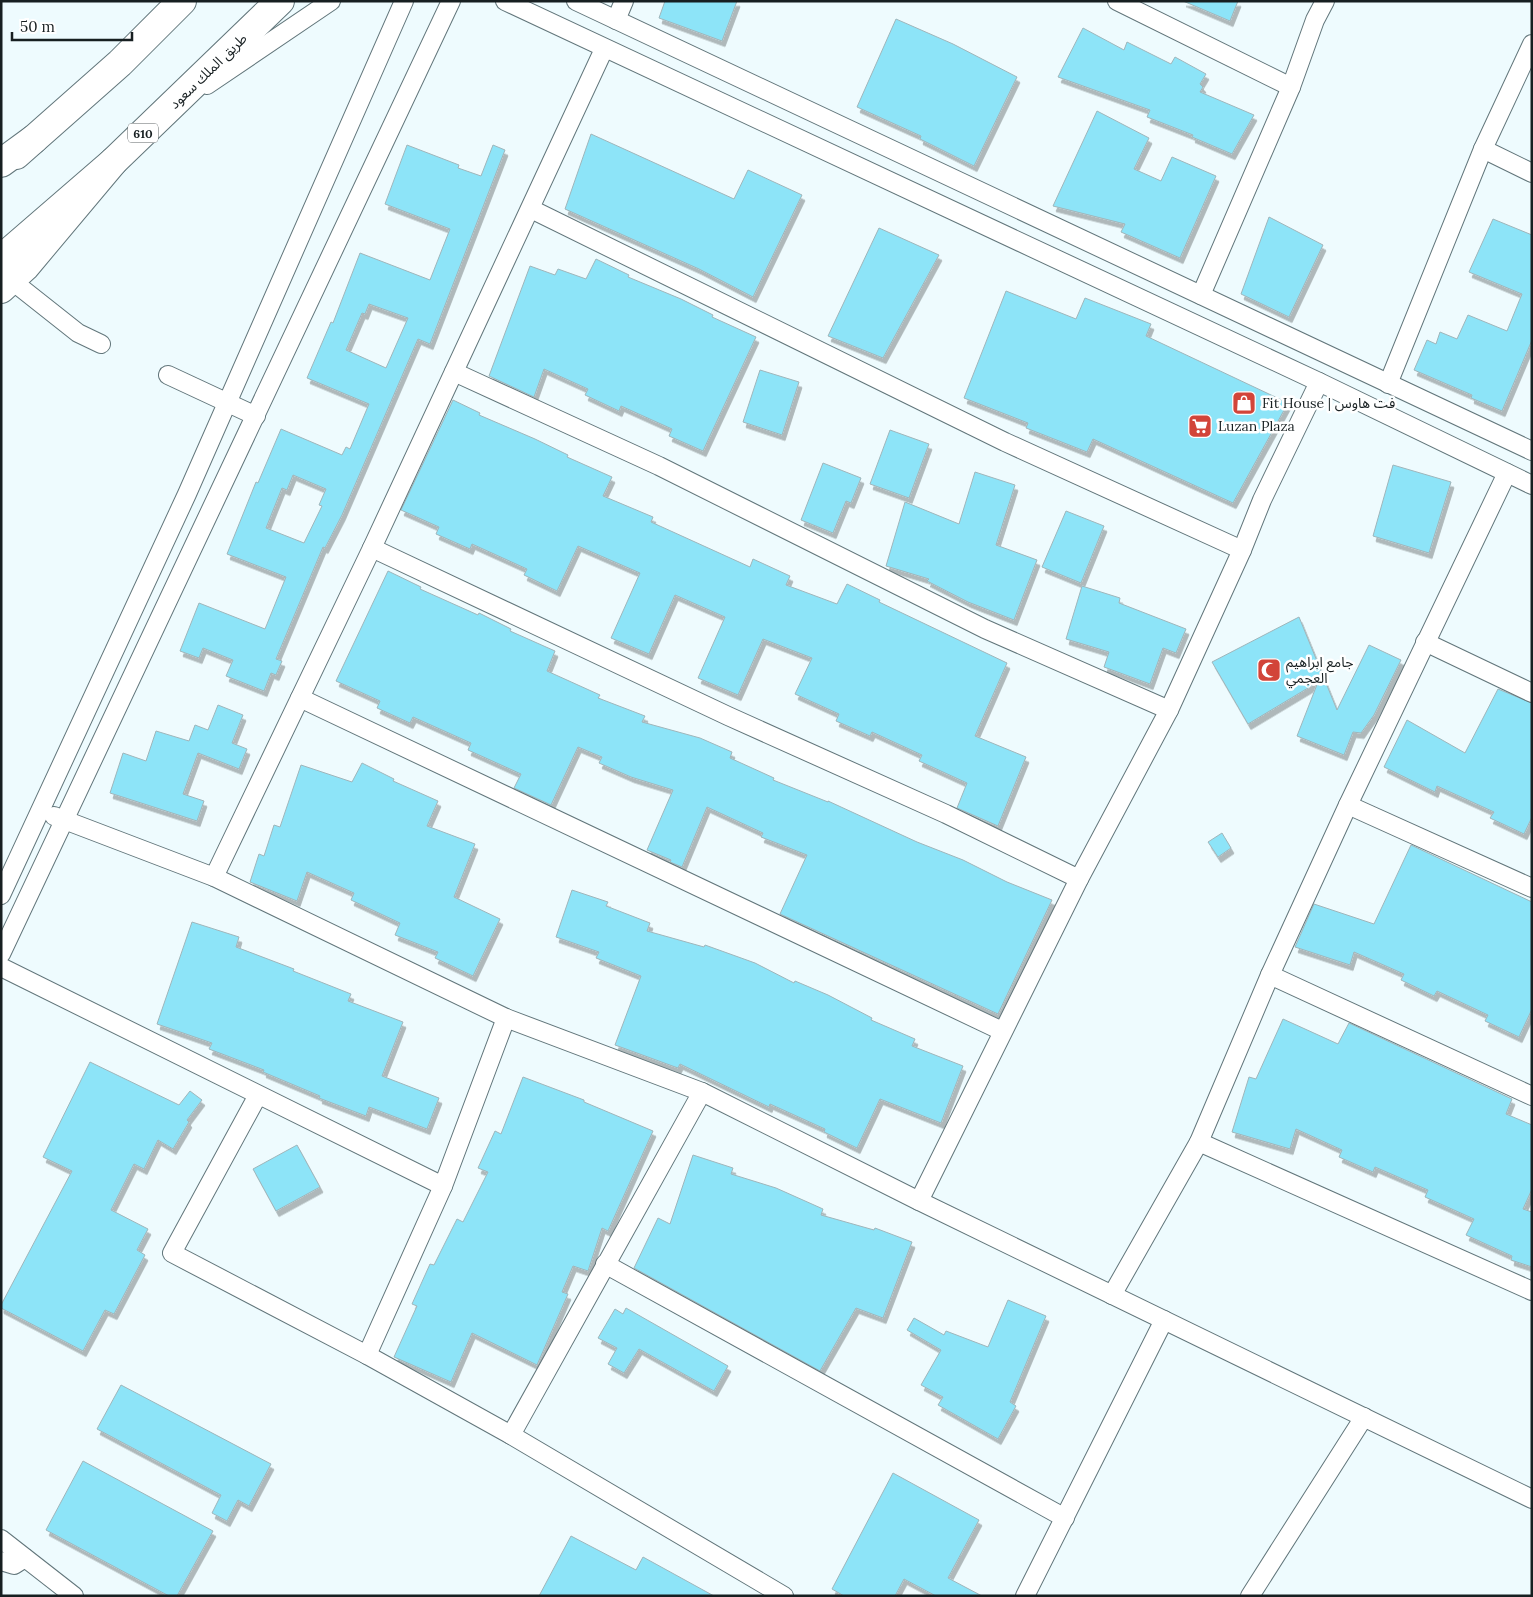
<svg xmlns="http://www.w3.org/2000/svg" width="1533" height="1597" font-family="Lora,'Noto Sans Arabic',serif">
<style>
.building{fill:#8de4f8;stroke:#9fb5ba;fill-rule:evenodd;filter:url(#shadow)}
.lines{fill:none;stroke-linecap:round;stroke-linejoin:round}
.minor-casing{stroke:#62767b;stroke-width:20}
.primary-casing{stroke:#62767b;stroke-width:30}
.motorway-casing{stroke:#62767b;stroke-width:30}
.minor{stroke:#fff;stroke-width:18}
.primary{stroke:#fff;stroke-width:28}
.motorway{stroke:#fff;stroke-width:28}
.labels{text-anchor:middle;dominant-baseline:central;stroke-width:5;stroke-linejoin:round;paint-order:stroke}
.shield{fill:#fff;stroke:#5d6264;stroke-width:1}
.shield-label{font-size:12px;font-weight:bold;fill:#171f21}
.street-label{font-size:14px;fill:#171f21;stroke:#fff}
.poi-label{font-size:14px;fill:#171f21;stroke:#fff;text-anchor:start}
</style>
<defs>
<filter id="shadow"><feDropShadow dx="3" dy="5.5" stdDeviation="0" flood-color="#0004"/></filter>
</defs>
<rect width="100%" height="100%" fill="#eefbfe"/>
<g class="building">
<polygon points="665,1 737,1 722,41 659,18"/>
<polygon points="1183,1 1238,1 1230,21"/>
<polygon points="896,19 953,44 1017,77 974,166 920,139 921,136 857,107"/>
<polygon points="1083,28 1124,50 1127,42 1171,64 1175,57 1206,74 1200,84 1203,87 1200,92 1254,115 1232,154 1192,137 1193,135 1147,117 1150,110 1058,77"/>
<polygon points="1097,111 1149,138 1134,169 1161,181 1172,157 1216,176 1180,258 1121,232 1125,224 1053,206"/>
<polygon points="591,134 734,199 748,170 802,195 753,297 699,269 565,209"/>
<path d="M407,145l52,20 -1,3 23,8 12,-31 12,5 -75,194 -12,-5 -76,176 -17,33 -2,-1 -47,112 6,2 -6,14 -5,-2 -7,18 -38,-15 7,-16 -30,-12 -4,10 -19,-7 19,-48 66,26 21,-52 -59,-23 29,-72 2,1 23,-54 61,26 4,-8 4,2 19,-45 -62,-26 24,-56 2,1 27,-70 70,27 20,-51 -65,-25zM369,304l39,14 -22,50 -40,-18 16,-37 3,1zM293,475l33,14 -7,16 3,1 -18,37 -38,-15 16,-40 5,2z"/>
<polygon points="1269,217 1323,245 1289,317 1241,294"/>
<polygon points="1493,219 1532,235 1532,340 1502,411 1471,398 1472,395 1414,370 1427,340 1436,344 1440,332 1457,339 1468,315 1507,331 1522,294 1469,272"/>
<polygon points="879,228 939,255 883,358 828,336"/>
<polygon points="596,259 629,275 628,277 681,299 713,315 712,317 756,337 703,451 669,436 672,429 621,406 619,411 585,395 588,389 544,369 534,397 489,376 530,266 555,275 558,269 586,279"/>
<polygon points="1006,291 1076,319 1085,298 1151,324 1146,336 1288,403 1233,503 1093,439 1087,452 1026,428 1028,423 964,398"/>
<polygon points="760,370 799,382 782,435 743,422"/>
<polygon points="453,400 480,413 479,415 535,439 568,455 567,457 612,477 603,496 653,517 651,522 750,567 753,559 790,576 786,585 837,604 847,584 880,600 879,602 1007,663 975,736 1026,757 998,826 957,808 967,783 919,761 922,755 872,732 870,736 836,721 839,714 795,694 812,658 763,639 738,695 698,678 725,617 675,595 649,654 611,638 640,573 578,546 557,591 524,575 527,569 472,544 470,549 436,534 439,527 401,510"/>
<polygon points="890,430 929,444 909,498 870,484"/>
<polygon points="823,463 861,478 851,503 846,501 833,533 801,520"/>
<polygon points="1393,465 1451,482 1429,553 1373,536"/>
<polygon points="975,472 1015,485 996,545 1037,560 1014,620 968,602 927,581 929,579 886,566 905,502 959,524"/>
<polygon points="1066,511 1104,526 1081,583 1042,567"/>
<polygon points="388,571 421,587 420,589 478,615 479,613 511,629 510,631 555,651 547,671 600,695 598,698 645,716 642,722 700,738 732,752 730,758 774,778 773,780 828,802 828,801 917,842 963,860 1007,882 1052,900 998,1014 780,914 807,855 761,837 763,833 707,807 682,867 670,862 671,860 647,850 673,790 631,777 599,763 602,757 578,747 551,805 514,788 521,774 468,750 471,743 413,717 410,723 377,708 380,701 336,681"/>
<polygon points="1082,586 1120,598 1119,603 1186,629 1176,653 1163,648 1150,684 1104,667 1109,652 1066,639"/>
<polygon points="1299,617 1337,710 1369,645 1401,660 1374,715 1361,733 1353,732 1344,755 1297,736 1318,682 1248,724 1212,662"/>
<polygon points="1498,689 1532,703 1532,817 1524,834 1490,818 1494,812 1437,786 1435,792 1384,767 1407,720 1465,753"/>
<polygon points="218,705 243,715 232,743 247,749 239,769 198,753 183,794 204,801 197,821 110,793 123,753 146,761 156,731 189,741 195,725 208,730"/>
<polygon points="362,763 394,779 393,781 438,801 427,826 475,844 454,897 500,919 473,976 435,958 438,952 395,935 400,923 351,900 354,893 307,872 297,901 250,882 259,854 264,856 274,825 280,827 301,765 352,782"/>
<polygon points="1222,833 1231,848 1218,857 1208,842"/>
<polygon points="1411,845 1532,902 1532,1009 1519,1037 1485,1021 1488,1015 1437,991 1434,996 1401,980 1404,974 1354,952 1350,965 1295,947 1314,904 1374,924"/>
<polygon points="572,890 608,902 606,906 650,923 647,931 704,947 705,945 755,963 794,983 795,981 828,995 872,1018 871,1020 915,1039 912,1046 963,1066 941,1123 880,1099 857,1148 824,1132 825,1129 770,1104 769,1107 680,1064 678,1068 615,1045 641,976 596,958 599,952 556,937"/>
<polygon points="192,922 239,937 236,947 294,969 293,971 351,994 348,1001 403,1022 382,1076 439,1098 427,1129 369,1107 366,1116 319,1098 320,1096 263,1072 264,1070 209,1049 212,1043 157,1024"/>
<polygon points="1283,1019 1338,1044 1349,1023 1512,1099 1506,1114 1532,1125 1532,1189 1523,1209 1532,1212 1532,1267 1511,1260 1512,1256 1466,1235 1474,1219 1425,1197 1428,1190 1375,1167 1373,1172 1339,1157 1342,1150 1296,1129 1290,1149 1232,1132 1249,1077 1256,1079"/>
<polygon points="90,1062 179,1105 190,1091 202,1100 187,1120 189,1122 173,1149 158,1140 144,1169 134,1164 111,1210 148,1229 137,1250 145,1255 114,1314 105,1310 83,1351 1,1308 1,1305 72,1171 43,1157"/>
<polygon points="523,1077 584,1100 584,1102 653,1131 608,1231 602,1228 588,1271 573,1266 562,1292 568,1294 537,1365 472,1333 451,1382 394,1357 417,1306 412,1304 430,1264 434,1265 457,1219 463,1222 488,1172 478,1168 495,1131 501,1134"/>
<polygon points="297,1145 320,1187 276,1211 253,1169"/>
<polygon points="693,1155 733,1168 731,1174 776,1188 823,1209 821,1215 874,1230 875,1228 912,1242 883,1318 856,1308 820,1371 634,1268 658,1218 670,1224"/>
<polygon points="1008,1300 1046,1316 1010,1402 1016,1406 998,1439 938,1405 943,1397 921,1385 941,1350 907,1330 914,1318 944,1335 946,1331 988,1347"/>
<polygon points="626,1308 728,1366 714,1391 639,1349 624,1373 608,1364 617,1348 598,1338 615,1309 623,1314"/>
<polygon points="121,1385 271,1464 249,1506 238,1500 227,1521 212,1513 221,1495 97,1429"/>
<polygon points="83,1461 213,1531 177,1596 169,1596 46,1530"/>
<polygon points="893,1473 979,1520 948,1578 982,1596 936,1596 904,1579 895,1596 844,1596 832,1589"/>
<polygon points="571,1536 636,1570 643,1557 714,1596 539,1596"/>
</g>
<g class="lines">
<g class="minor-casing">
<g id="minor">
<polyline points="505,1 1319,382 1532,485"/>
<polyline points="576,1 1532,451"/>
<polyline points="1117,1 1291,87"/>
<polyline points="616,20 624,1"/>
<polyline points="207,85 331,1"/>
<polyline points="1483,149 1532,173"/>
<polyline points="531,209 1005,442 1242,550"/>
<polyline points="11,280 78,333 101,344"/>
<polyline points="1201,295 1291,87 1315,20 1325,1"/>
<polyline points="454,372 659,466 985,629 1169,710"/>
<polyline points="168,375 256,416"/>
<polyline points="1319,382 1262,500 1242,550 1169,710 1079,879 919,1201 1532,1499"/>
<polyline points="1388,384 1483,149 1532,44"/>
<polyline points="372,548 728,716 946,814 1079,879"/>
<polyline points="1425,642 1532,693"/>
<polyline points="300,698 1002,1031"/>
<polyline points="1348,805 1532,888"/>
<polyline points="54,816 214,877 506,1018 702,1092 919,1201"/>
<polyline points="214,877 372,548 604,49"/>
<polyline points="1,895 187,494 404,1"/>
<polyline points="1,954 451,1"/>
<polyline points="1,967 443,1186"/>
<polyline points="1270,975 1532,1096"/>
<polyline points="258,1095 172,1253 367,1355 511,1435 784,1596"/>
<polyline points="1199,1142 1532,1291"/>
<polyline points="605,1264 1065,1518"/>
<polyline points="1112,1295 1199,1142 1270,975 1348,805 1507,473"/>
<polyline points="367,1355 443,1186 506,1018"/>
<polyline points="511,1435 702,1092"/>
<polyline points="1,1539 74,1596"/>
<polyline points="1,1561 14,1565 25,1558"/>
<polyline points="1025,1596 1164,1320"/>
<polyline points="1250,1596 1364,1417"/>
</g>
</g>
<g class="primary-casing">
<g id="primary">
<polyline points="16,155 120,63 182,1"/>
<polyline points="1,259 113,162 280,1"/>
</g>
</g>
<g class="motorway-casing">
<g id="motorway">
<polyline points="1,163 34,139"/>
<polyline points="1,289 25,267 113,162"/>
</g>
</g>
<use href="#minor" class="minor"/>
<use href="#primary" class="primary"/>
<use href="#motorway" class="motorway"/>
</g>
<defs>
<g id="shop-square" transform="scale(1.25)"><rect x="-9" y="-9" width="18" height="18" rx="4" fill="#d24439" stroke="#fff"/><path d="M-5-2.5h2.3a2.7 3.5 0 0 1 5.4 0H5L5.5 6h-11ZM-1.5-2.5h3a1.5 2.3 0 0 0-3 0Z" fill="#fff"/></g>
<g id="supermarket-square" transform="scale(1.25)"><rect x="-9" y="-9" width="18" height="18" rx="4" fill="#d24439" stroke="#fff"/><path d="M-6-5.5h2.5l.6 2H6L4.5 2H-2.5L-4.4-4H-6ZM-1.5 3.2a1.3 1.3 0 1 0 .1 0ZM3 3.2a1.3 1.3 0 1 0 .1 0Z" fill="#fff"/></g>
<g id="mosque-square" transform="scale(1.25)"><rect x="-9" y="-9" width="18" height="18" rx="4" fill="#d24439" stroke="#fff"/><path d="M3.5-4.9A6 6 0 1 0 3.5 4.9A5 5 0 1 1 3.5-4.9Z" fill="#fff"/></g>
</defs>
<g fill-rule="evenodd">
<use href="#shop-square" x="1244" y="403"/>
<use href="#supermarket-square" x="1200" y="426"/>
<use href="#mosque-square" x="1269" y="670"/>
</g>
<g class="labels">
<rect class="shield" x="128" y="123.5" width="30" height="19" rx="4"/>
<g class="shield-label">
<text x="143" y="133">610</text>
</g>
<g class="street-label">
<text transform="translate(208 71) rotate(-44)">طريق الملك سعود</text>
</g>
<g class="poi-label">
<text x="1262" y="403">Fit House | فت هاوس</text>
<text x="1218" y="426">Luzan Plaza</text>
<text x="1286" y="662">جامع ابراهيم<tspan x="1286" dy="16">العجمي</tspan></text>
</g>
</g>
<rect width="1533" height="1597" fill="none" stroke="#171f21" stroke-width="5"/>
<path d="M12 32v8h120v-8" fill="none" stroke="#171f21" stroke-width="2.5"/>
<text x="20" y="32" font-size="15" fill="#171f21" stroke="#ffffff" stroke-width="4" paint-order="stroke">50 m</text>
</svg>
